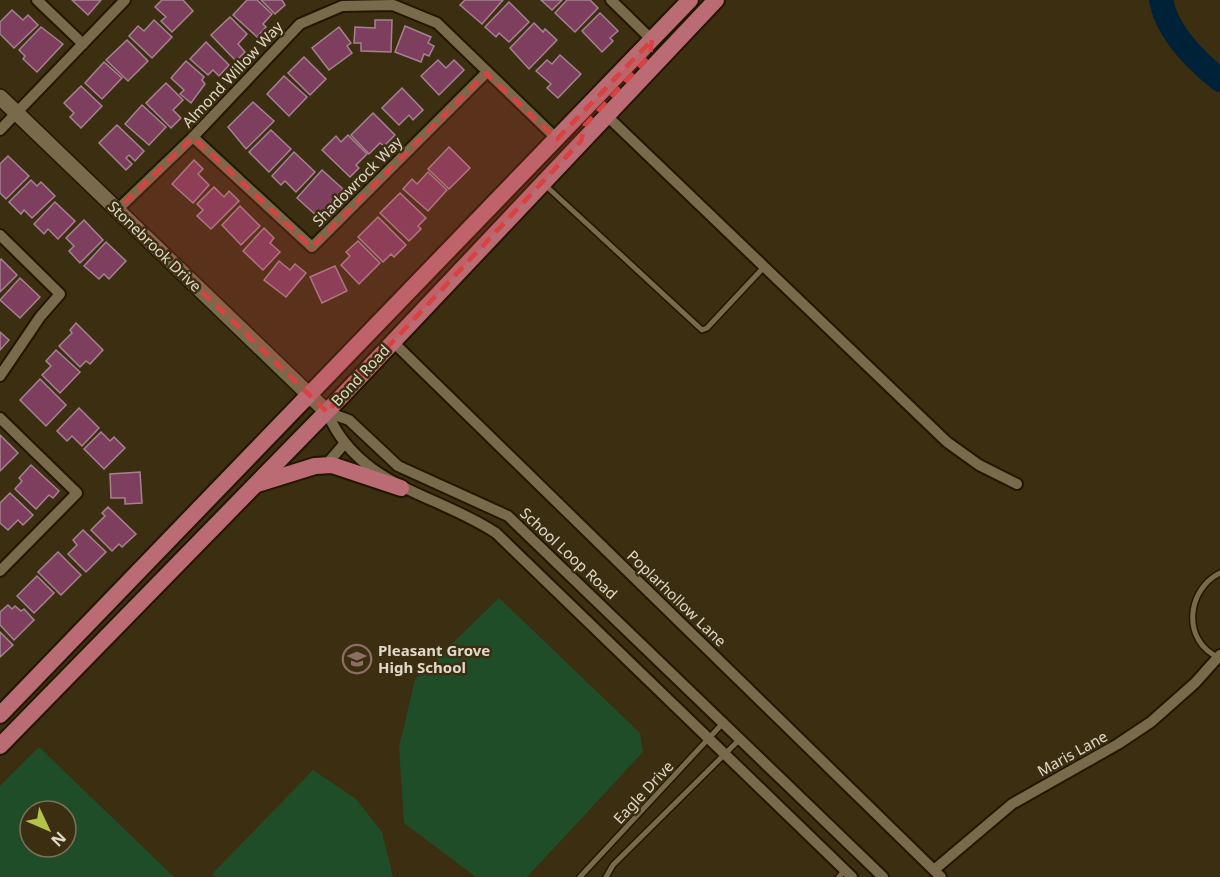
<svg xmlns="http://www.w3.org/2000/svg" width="1220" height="877" font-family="'Noto Sans',sans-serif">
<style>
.green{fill:#1f4d28;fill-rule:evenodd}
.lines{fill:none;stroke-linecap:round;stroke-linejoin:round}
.river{stroke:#002238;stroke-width:24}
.building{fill:#7e3e5e;stroke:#a58291;stroke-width:1.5}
.lane-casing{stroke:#221600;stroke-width:8}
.street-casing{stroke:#221600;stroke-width:14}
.secondary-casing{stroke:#221600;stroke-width:18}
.primary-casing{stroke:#221600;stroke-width:20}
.lane{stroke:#796a4c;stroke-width:5}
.street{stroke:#796a4c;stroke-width:10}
.secondary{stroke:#796a4c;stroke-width:15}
.primary{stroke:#ba6b73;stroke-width:16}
.marked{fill:#d84240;fill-opacity:0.2;stroke:#d84240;stroke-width:4.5;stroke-dasharray:12 8;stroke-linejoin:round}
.labels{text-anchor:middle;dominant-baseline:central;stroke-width:5;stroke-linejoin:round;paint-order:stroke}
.street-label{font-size:15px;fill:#e0d8c8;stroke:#3b2e11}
.poi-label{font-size:15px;font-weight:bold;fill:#e0d8c8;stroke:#3b2e11;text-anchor:start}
</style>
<rect width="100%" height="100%" fill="#3b2e11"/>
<g class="green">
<polygon points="499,598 640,733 643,752 527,877 476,877 404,823 399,747 415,680"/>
<path d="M39,747l135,130h-174v-91zM30,811h36v36h-36z"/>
<polygon points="313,770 356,799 382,832 393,877 216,877 212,874"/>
</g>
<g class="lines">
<path class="river" d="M1161,0c6,32 34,60 59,80"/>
</g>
<g class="building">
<polygon points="72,0 101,0 88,15"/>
<polygon points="162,0 183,0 193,11 172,32 161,21 166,17 155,7"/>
<polygon points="247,0 257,0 272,14 263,24 266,27 257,37 233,15"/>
<polygon points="261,0 282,0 285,5 275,14"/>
<polygon points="465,0 503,0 482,24 460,5"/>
<polygon points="541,0 562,0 552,10"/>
<polygon points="567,0 590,0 598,8 575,32 555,13"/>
<polygon points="509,2 529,22 509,42 499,33 496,37 485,27"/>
<polygon points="12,10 23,20 28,15 38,25 14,48 0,34 0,22"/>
<polygon points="600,13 618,31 610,38 613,41 602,52 582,31"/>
<polygon points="230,17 247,34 238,44 245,52 236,61 211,35"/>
<polygon points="154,20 172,37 152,58 129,36 138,26 144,31"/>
<polygon points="375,20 392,20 391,52 361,51 361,43 354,43 355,27 375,28"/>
<polygon points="534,23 543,32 545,29 557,40 529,69 510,48"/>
<polygon points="405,26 431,37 428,43 434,46 429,56 424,54 421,62 395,52"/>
<polygon points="41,27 63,44 37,72 23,59 25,56 19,50"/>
<polygon points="339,27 351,43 347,46 352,53 329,70 312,48"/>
<polygon points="127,40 148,61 128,81 106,60"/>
<polygon points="206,42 229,65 219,76 213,70 208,75 190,59"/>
<polygon points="560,55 581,74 558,98 547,88 551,84 536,71 547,60 552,64"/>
<polygon points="304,57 326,79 310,95 288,73"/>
<polygon points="438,60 446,68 454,60 464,70 439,95 421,76"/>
<polygon points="186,61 204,77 202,80 205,84 191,103 180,94 184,90 171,78"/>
<polygon points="104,62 122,78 102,99 85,83"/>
<polygon points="284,76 307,97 289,116 267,94"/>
<polygon points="166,83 183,100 173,110 181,118 171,128 146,103"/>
<polygon points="81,86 102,106 81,128 70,117 74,113 64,103"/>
<polygon points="402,88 423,110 413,120 409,115 399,125 382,108"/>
<polygon points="253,102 274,121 246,149 228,127"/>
<polygon points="142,105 166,127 149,145 125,124"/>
<polygon points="373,113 395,135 384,146 380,143 369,154 351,135"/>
<polygon points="117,125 144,151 135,161 129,155 126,158 132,164 126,170 99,143"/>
<polygon points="271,130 291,149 269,172 249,152"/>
<polygon points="348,135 367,154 356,165 359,168 350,177 322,150 336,136 341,142"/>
<polygon points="449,147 470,168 449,189 428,169"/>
<polygon points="294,152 315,172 296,192 285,181 281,185 272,176"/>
<polygon points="8,156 29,176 6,199 0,193 0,164"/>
<polygon points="194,160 203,169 198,174 209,185 193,203 172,184"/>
<polygon points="322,170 343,189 318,217 297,198"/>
<polygon points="428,172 447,190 428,211 403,189 412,179 417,184"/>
<polygon points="31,180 37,186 41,182 55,196 32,218 24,210 21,214 9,202"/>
<polygon points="214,187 224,197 229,191 239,201 211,229 197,216 203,210 197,204"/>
<polygon points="400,193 426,218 418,226 421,229 409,241 380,213"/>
<polygon points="55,202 75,221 58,239 48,229 44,234 34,224"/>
<polygon points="240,206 260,226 241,245 222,225"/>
<polygon points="378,217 406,245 394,257 391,254 383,262 358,237"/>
<polygon points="84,220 103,240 80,263 69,251 74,246 66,238"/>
<polygon points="264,228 274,238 270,243 280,252 263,270 243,251"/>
<polygon points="358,241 380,263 359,284 341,265 350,256 346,252"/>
<polygon points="106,242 126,261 109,279 104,274 99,279 84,266"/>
<polygon points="1,259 17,275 0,292 0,260"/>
<polygon points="279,261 290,270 295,264 306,273 286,297 264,280"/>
<polygon points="335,266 347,291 322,303 310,277"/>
<polygon points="20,278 40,297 20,318 0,300"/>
<polygon points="76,323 103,350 90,364 86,361 80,367 59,346 72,333 70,330"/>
<polygon points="0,332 9,340 0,350"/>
<polygon points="56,350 80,372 60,393 42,375 51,366 46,361"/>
<polygon points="40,379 66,405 46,426 20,400"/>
<polygon points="79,408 99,428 82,446 72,436 67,441 57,431"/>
<polygon points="101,432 110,441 114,437 125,448 104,469 84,449"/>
<polygon points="0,435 18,453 0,471"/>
<polygon points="31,465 59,491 53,498 49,495 36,509 15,489 22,481 19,478"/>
<polygon points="140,472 142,503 125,504 125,498 111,498 110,474"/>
<polygon points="10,493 33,515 23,525 18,520 8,530 0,523 0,503"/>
<polygon points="108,507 136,534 122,547 119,544 112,551 91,530 105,516 102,513"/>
<polygon points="83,530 106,552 86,572 68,554 77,545 73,540"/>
<polygon points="58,552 81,575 61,595 38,572"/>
<polygon points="37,576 54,593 34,613 17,596"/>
<polygon points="8,605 12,609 15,606 21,611 24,609 34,620 14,640 0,625 0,612"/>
<polygon points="0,632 13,645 0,657"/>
</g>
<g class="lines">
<g class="lane-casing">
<g id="lane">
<polyline points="545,185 702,330 707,328 764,267"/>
<path d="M1218,657c-36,-16 -32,-67 2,-84"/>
<polyline points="580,877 723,723"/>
<polyline points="606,877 613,865 740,739"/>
<polyline points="839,877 845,870"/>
</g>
</g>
<g class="street-casing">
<g id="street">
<polyline points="37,0 83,44"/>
<polyline points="611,0 652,40"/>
<polyline points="606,115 947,442 979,465 1017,484"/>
<polyline points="0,130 125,0"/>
<polyline points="193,137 312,247 486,73"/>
<polyline points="117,210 193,137 300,24 342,6 393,5 437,23 557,139"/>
<polyline points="0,235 60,294 40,317 0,376"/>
<polyline points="392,341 941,877"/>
<polyline points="327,412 349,420 398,466 508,516 883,877"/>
<path d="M327,412c31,75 109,81 169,121l356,344"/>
<polyline points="0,418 77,493 0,571"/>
<polyline points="325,466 345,443"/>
<polyline points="934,870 1012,804 1118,744 1151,722 1195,683 1220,655"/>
</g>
</g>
<g class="secondary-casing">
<polyline id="secondary" points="0,97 327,412"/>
</g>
<g class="primary-casing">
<g id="primary">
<polyline points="257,484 315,466 332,465 401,488"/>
<polyline points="0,715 690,0"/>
<polyline points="0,746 342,396 716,0"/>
</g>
</g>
<use href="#lane" class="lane"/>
<use href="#street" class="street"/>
<use href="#secondary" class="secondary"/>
<use href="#primary" class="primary"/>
</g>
<path class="marked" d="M652,40l-2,15 -65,70 -4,16 -254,271 -210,-202 76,-73 119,110 174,-174 71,66z"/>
<defs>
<g id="school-ring" transform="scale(1.5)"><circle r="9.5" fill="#3b2e11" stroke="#8d6e63" stroke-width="1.5"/><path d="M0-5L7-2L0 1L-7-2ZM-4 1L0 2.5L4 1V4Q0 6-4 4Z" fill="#8d6e63"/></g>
</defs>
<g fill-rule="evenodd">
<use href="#school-ring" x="357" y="659"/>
</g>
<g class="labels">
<g class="street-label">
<text transform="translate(232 74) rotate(-47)">Almond Willow Way</text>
<text transform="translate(357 181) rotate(-45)">Shadowrock Way</text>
<text transform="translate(155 246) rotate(44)">Stonebrook Drive</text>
<text transform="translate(360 375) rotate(-47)">Bond Road</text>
<text transform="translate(569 553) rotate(43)">School Loop Road</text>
<text transform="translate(677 598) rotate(44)">Poplarhollow Lane</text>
<text transform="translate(1072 753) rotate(-29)">Maris Lane</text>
<text transform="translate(643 792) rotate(-47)">Eagle Drive</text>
</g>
<g class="poi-label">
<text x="378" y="650">Pleasant Grove<tspan x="378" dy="17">High School</tspan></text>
</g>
</g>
<g transform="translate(48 829) rotate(134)"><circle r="28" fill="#3b2e11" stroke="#7d725a" stroke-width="1.5"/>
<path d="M0-4.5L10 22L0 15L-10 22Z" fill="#b3c24b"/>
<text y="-9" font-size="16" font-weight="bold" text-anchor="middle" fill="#e0d8c8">N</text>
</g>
</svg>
